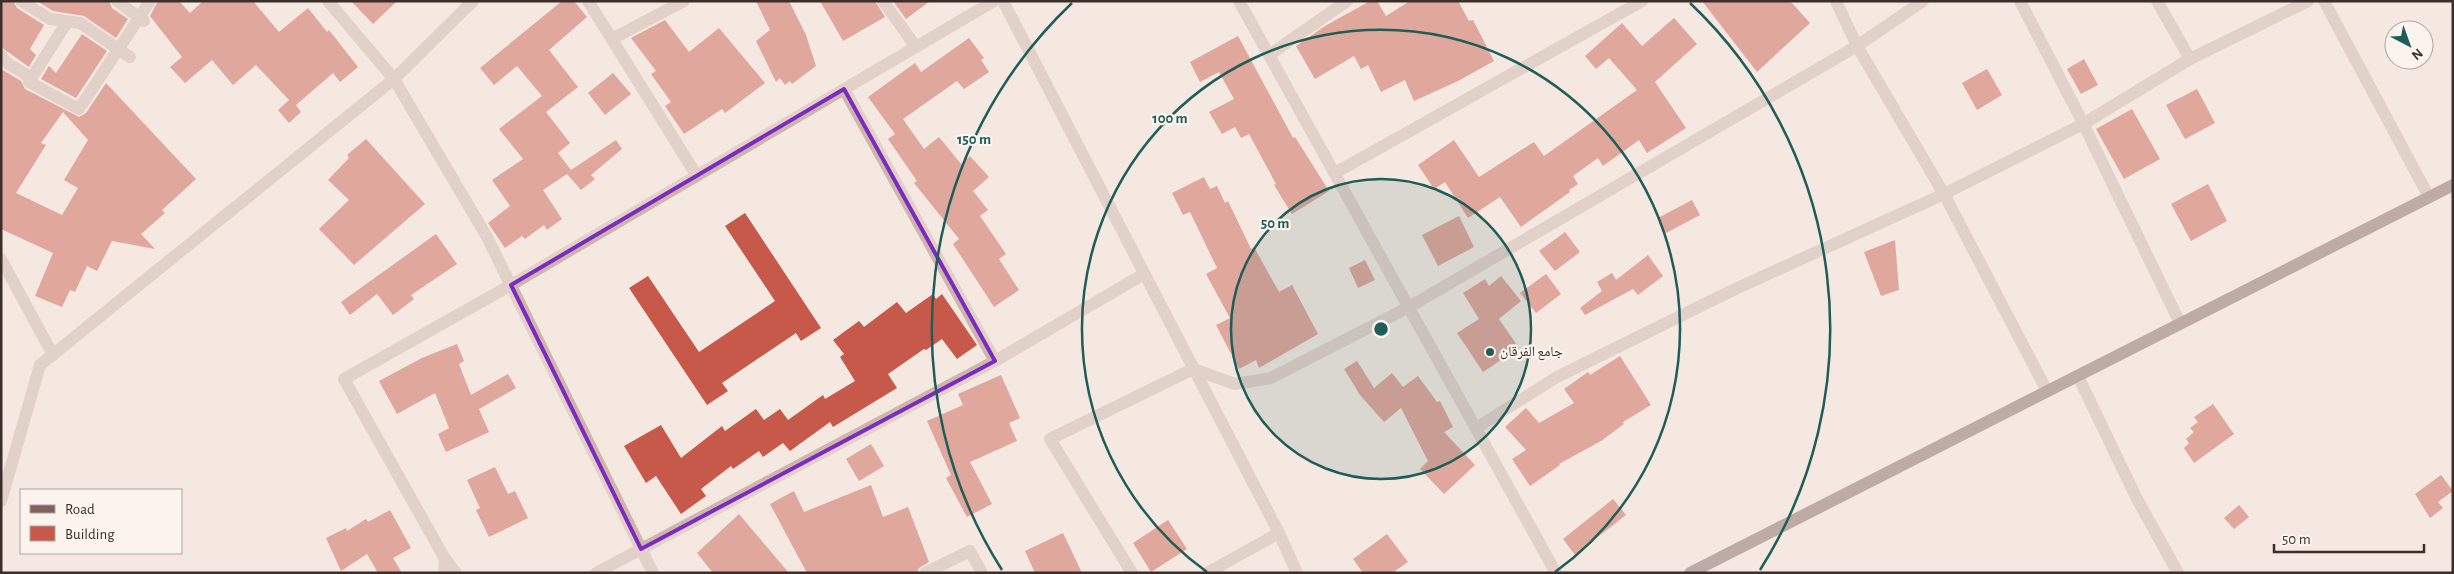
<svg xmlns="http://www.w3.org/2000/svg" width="2454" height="574" font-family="'Alegreya Sans','Noto Naskh Arabic',sans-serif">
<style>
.building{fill:#c7594b;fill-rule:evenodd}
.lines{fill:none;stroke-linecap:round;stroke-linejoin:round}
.minor{stroke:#cdb7ac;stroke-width:12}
.major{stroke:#7d635c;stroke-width:12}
.marked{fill:none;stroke:#7b2cbf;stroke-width:4;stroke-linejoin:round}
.ring{fill:none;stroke:#1f5d59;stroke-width:2.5}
.poi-dot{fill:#1f5d59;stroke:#fbf3ee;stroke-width:2}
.labels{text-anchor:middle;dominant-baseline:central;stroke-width:4.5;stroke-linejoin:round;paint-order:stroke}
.poi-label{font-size:14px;fill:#3b2e2b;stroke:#fbf3ee;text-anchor:start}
.centre{fill:#1f5d59;stroke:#fbf3ee;stroke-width:2.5}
.ring-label{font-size:15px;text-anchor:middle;font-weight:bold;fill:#1f5d59;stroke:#fbf3ee;stroke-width:4.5;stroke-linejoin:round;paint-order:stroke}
</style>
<rect width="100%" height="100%" fill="#f4e8e1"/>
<g class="building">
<polygon points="1,1 13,1 17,8 44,25 30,49 36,55 29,67 1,47"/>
<polygon points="37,1 109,1 112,8 128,19 116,38 84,16 53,11"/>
<polygon points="158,1 179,1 190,13 203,1 253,1 279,32 308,8 327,32 329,30 358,67 340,82 333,73 296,105 301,112 289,123 278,110 289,100 256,65 233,85 212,60 185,83 170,67 182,57 150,16"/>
<polygon points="351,1 397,1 373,24"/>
<polygon points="562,1 574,1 587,17 549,50 578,87 546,112 570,143 558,153 571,170 616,140 622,149 591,175 595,179 581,190 567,174 543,190 562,219 547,230 544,225 525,239 522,236 505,248 488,223 510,206 492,180 523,159 499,129 542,96 517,66 494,85 480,68"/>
<polygon points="756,1 789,1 806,35 816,66 792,84 790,81 785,85 780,78 776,82 756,41 770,30"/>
<polygon points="820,1 875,1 885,17 843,41"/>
<polygon points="893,1 930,1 906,19"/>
<polygon points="1370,1 1377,1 1386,16 1410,1 1458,1 1469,21 1473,20 1494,61 1458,81 1414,101 1405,80 1381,92 1368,65 1361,69 1354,56 1315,79 1296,46 1325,26"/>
<polygon points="1702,1 1790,1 1810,23 1757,72"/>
<polygon points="1674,18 1697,44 1655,82 1686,128 1647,153 1639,140 1603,166 1598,158 1573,176 1578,184 1569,190 1570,192 1521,227 1500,197 1468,218 1445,182 1434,189 1418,165 1454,140 1479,177 1534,142 1544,156 1637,90 1609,58 1596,69 1585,56 1622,23 1642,46"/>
<polygon points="665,20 689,52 719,28 765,83 725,113 722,109 684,134 665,106 671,102 651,74 656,71 631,38"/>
<polygon points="82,34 107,51 76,98 41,79 49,66 56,73"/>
<polygon points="1238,36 1293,138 1295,137 1329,191 1292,214 1274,185 1276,184 1249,134 1241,138 1235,127 1222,134 1209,112 1234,99 1219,72 1200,82 1190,62"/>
<polygon points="969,38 984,58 981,60 989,72 964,89 957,81 903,119 924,149 939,137 961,164 970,156 989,177 973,191 988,210 980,216 1006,254 999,259 1019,290 994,307 953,244 959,239 914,183 917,181 888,139 895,134 868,97 915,63 921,72"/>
<polygon points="2084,59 2098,85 2081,94 2067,69"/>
<path d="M1,69l20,12 4,8 54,28 7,-4 20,-30 90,96 -34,31 3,3 -24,21 14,15 -43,-8 -15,30 -10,-5 -12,26 -5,-2 -8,17 -27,-11 18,-43 -52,-24zM63,112l25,28 -24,40 14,8 -16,27 -46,-22 30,-48 -5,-2z"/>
<polygon points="1987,69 2002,95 1977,110 1962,83"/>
<polygon points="613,73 631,94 605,115 588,93"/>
<polygon points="2197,89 2215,123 2185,139 2166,105"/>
<polygon points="2132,109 2160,159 2124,179 2096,129"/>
<polygon points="366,139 425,204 354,265 319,229 349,200 328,180 349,158 347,155"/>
<polygon points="1204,177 1210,189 1217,186 1225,203 1228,201 1251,249 1254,247 1279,292 1292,285 1318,334 1259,368 1256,360 1239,369 1216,325 1230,318 1206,274 1217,268 1190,212 1183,215 1172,193"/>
<polygon points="2208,184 2227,221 2191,241 2171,204"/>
<polygon points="1692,200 1700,215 1666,233 1658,218"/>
<polygon points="745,213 821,328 801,341 796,333 722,383 728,391 707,405 629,288 648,276 699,352 775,301 725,226"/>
<polygon points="1459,216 1474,247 1438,266 1422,235"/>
<polygon points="1565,232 1580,252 1555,271 1539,251"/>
<polygon points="436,234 457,264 411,295 414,299 393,315 377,294 350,315 341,302"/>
<polygon points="1895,240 1899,290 1881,296 1864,252"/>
<polygon points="1648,255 1663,276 1638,295 1633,289 1585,315 1580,308 1602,291 1597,282 1612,273 1616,280"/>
<polygon points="1365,260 1375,280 1358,288 1349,268"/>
<polygon points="1546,274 1561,294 1536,313 1520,293"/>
<polygon points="1501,276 1521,301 1499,319 1519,348 1483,372 1457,333 1479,319 1463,293 1485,279 1489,286"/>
<polygon points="933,294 936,299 942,294 977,345 957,359 942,339 926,350 924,349 888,374 897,388 833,427 830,422 790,451 783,443 763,457 759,451 733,469 731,466 701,489 706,496 681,514 656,476 646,483 624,446 661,425 681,458 722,426 725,431 756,409 764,420 780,409 788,420 823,395 825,399 855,381 840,357 844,354 833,340 859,321 864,327 897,302 906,313"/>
<polygon points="457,344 464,361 459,364 471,395 508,374 516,388 479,409 489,432 446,452 438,434 449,428 435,393 397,414 379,381 422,358"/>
<polygon points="1620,356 1651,405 1623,422 1624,424 1601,441 1559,464 1560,465 1530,486 1512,459 1526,450 1505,427 1526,408 1539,423 1574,403 1564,389 1588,372 1590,375"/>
<polygon points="1357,361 1374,388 1392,373 1403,387 1418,376 1437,402 1440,401 1453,427 1444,432 1475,465 1444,494 1420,469 1428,461 1401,408 1384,422 1360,395 1344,369"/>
<polygon points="1001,375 1020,418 1009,423 1017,441 970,462 992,504 967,517 946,478 951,475 927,421 963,405 958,394"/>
<polygon points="2213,404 2234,434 2194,463 2184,448 2189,443 2186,439 2194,432 2190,428 2198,422 2194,417"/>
<polygon points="871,444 884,466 859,481 846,459"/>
<polygon points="495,467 508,494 515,491 528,518 489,537 476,510 480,508 467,480"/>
<polygon points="2441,475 2453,491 2438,502 2443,508 2430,518 2415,494"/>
<polygon points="871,485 883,517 908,507 929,562 919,568 917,573 807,573 770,504 794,491 804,512"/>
<polygon points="1613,499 1626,515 1575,555 1563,539"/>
<polygon points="2239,505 2249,517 2234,529 2224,518"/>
<polygon points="390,510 411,548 393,558 402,573 378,573 367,554 341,571 326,538 346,528 347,531 366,519 368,522"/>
<polygon points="739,514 789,573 713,573 697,553"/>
<polygon points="1168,520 1187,549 1151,572 1133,543"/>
<polygon points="1063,533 1082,573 1035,573 1025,551"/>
<polygon points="1387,534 1408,562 1392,573 1363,573 1353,559"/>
</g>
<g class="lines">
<g class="minor">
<polyline points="21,1 50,19 80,23 130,57"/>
<polyline points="117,1 144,21"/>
<polyline points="328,1 394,79 487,237 653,573"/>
<polyline points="588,1 697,176"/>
<polyline points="883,1 916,47"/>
<polyline points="1003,1 1279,533 1297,573"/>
<polyline points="1239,1 1556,573"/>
<polyline points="1836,1 1857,46 1944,194 2047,391"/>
<polyline points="2020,1 2081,119 2180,323"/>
<polyline points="2157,1 2190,59 2308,1"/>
<polyline points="2324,1 2429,197"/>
<polyline points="67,22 29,82 79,109 150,1"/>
<polyline points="612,39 684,1"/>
<polyline points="1,55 7,63 32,78"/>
<polyline points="1269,55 1347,1"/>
<polyline points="1335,173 1642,1"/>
<polyline points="1,259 53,355"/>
<polyline points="995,361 1144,274"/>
<polyline points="2078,376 2136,497 2178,573"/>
<polyline points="1476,428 1557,377 1731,291 1944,194 2083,124 2190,59"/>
<polyline points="1,501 40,365 394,79 473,1"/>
<polyline points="445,559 456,573"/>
<polyline points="444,573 445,559 344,379 511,285 994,1"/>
<polyline points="596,573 995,361 844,89"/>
<polyline points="925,573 970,551 982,573"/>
<polyline points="1132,573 1050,439 1193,369 1235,384 1271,378 1409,307 1857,46 1923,1"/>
<polyline points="1207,573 1279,533"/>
</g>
<polyline class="major" points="1690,573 2453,185"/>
</g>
<path d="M0 0H2454V574H0ZM844,89l151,272 -354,188 -130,-264z" fill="#f4e8e1" fill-opacity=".55" fill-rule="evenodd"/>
<path class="marked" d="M844,89l151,272 -354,188 -130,-264z"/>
<circle cx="1381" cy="329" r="150" fill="#1f5d59" fill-opacity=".12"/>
<g class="ring">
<circle cx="1381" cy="329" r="150"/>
<path d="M1207 572A299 299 0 1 1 1555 572"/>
<path d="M1002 570A449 449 0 0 1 1072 3M1690 3A449 449 0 0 1 1760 570"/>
</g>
<circle class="poi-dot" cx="1490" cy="352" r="5"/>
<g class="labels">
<g class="poi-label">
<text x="1500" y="352">جامع الفرقان</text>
</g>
</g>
<circle cx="1381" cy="329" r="8" class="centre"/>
<g class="ring-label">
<text x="1170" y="123">100 m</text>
<text x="974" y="144">150 m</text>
<text x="1275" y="228">50 m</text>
</g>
<rect width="2454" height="574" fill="none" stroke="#3b2e2b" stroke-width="5"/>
<rect x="20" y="489" width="162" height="65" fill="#fbf3ee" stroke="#aea4a0"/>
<rect x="30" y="505" width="25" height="8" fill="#7d635c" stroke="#aea4a0"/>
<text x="65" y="514" font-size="15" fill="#3b2e2b">Road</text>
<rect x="30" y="526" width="25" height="15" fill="#c7594b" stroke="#aea4a0"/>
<text x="65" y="539" font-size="15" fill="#3b2e2b">Building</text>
<g transform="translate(2409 45) rotate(139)"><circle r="24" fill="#fbf3ee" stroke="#aea4a0"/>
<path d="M0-4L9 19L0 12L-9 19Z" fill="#1f5d59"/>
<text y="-8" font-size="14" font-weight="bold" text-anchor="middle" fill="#3b2e2b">N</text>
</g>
<path d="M2274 544v8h150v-8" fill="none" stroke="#3b2e2b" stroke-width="2.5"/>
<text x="2282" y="544" font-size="15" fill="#3b2e2b" stroke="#fbf3ee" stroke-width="4" paint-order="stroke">50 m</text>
</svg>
